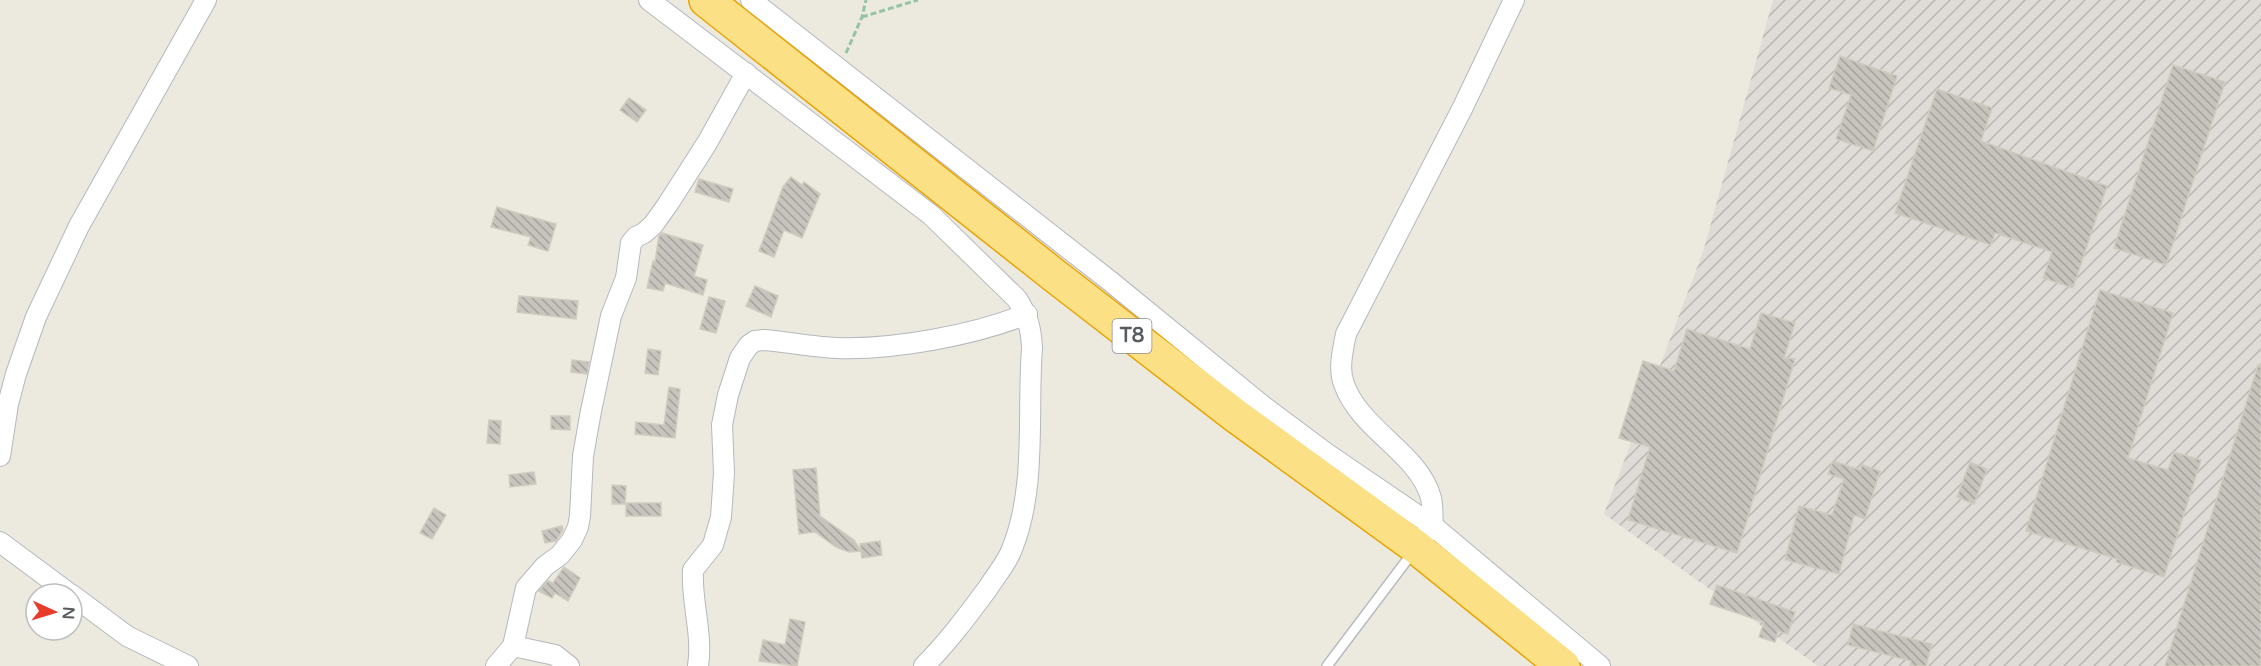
<svg xmlns="http://www.w3.org/2000/svg" width="2261" height="666" font-family="'Varela Round',sans-serif">
<style>
.industrial{fill:url(#industrial-furrows)}
.building{fill:url(#building-back-hatch);stroke:#d0cbbe;stroke-width:1.5}
.lines{fill:none;stroke-linecap:round;stroke-linejoin:round}
.lane-casing{stroke:#b5b8bd;stroke-width:12}
.street-casing{stroke:#b5b8bd;stroke-width:22}
.highway-casing{stroke:#e9a402;stroke-width:36}
.path{stroke:#95c4a3;stroke-width:3;stroke-dasharray:6 3;stroke-linecap:butt}
.lane{stroke:#fff;stroke-width:9}
.street{stroke:#fff;stroke-width:20}
.highway{stroke:#fce086;stroke-width:33}
.labels{text-anchor:middle;dominant-baseline:central;stroke-width:4.5;stroke-linejoin:round;paint-order:stroke}
.shield{fill:#fff;stroke:#8a8d90;stroke-width:1.5}
.shield-label{font-size:20px;font-weight:bold;fill:#585c61}
</style>
<defs>
<pattern id="industrial-furrows" width="10" height="10" patternUnits="userSpaceOnUse" patternTransform="scale(1.5)"><rect width="10" height="10" fill="#dfdcd7"/><path d="M-1 1l2-2M0 10L10 0M9 11l2-2" fill="none" stroke="#b8b6b2"/></pattern>
<pattern id="building-back-hatch" width="6" height="6" patternUnits="userSpaceOnUse" patternTransform="scale(1.5)"><rect width="6" height="6" fill="#c6c4bd"/><path d="M-1 5l2 2M0 0l6 6M5-1l2 2" fill="none" stroke="#a4a29d"/></pattern>
</defs>
<rect width="100%" height="100%" fill="#ece9df"/>
<polygon class="industrial" points="1773,0 2261,0 2261,666 1818,666 1604,514 1703,252"/>
<g class="building">
<polygon points="1840,56 1897,76 1873,151 1836,139 1851,95 1829,88"/>
<polygon points="2173,65 2225,82 2166,265 2114,248"/>
<polygon points="1937,89 1992,108 1981,141 2107,186 2073,288 2043,278 2052,252 1995,233 1991,245 1895,213"/>
<polygon points="629,98 646,110 637,122 620,110"/>
<polygon points="791,177 802,185 804,182 820,194 802,238 784,230 774,257 759,251 783,187"/>
<polygon points="699,179 733,189 729,202 695,192"/>
<polygon points="497,207 556,224 548,251 528,245 531,237 491,227"/>
<polygon points="662,233 703,245 694,276 707,280 703,295 665,283 663,291 647,288 653,261 655,262 659,236"/>
<polygon points="755,286 778,296 771,317 746,306"/>
<polygon points="2100,290 2173,313 2128,458 2168,470 2174,452 2201,460 2164,577 2116,562 2117,559 2026,531"/>
<polygon points="519,296 578,301 576,319 517,312"/>
<polygon points="709,297 725,301 716,333 700,329"/>
<polygon points="1761,313 1795,323 1784,358 1795,359 1737,553 1628,520 1650,447 1619,438 1643,361 1674,371 1687,329 1750,349"/>
<polygon points="648,349 661,351 658,375 645,373"/>
<polygon points="572,360 589,362 587,374 571,372"/>
<polygon points="2258,365 2261,365 2261,666 2165,666"/>
<polygon points="669,387 680,389 675,438 635,434 636,422 664,425"/>
<polygon points="551,416 570,416 570,430 551,429"/>
<polygon points="489,420 501,421 500,444 487,443"/>
<polygon points="1833,461 1860,470 1862,465 1880,471 1865,519 1854,515 1839,574 1785,560 1799,506 1832,515 1844,479 1828,474"/>
<polygon points="1970,462 1987,469 1974,504 1957,497"/>
<polygon points="816,468 820,516 854,540 861,551 860,544 880,541 882,555 862,558 861,551 849,552 836,547 815,532 799,534 793,470"/>
<polygon points="534,472 536,484 510,487 509,475"/>
<polygon points="612,485 626,486 625,504 612,504"/>
<rect x="626" y="503" width="35" height="13"/>
<polygon points="434,508 446,515 432,539 420,533"/>
<polygon points="562,526 563,530 556,541 545,543 542,531"/>
<polygon points="564,567 580,578 568,601 555,593 552,598 539,591 548,581 553,583"/>
<polygon points="1717,585 1795,612 1788,634 1778,631 1775,642 1759,637 1764,622 1710,604"/>
<polygon points="790,619 805,622 797,666 759,661 763,640 785,645"/>
<polygon points="1853,624 1932,644 1926,666 1910,666 1911,661 1848,645"/>
</g>
<g class="lines">
<g class="lane-casing">
<polyline id="lane" points="1327,666 1413,552"/>
</g>
<g class="street-casing">
<g id="street">
<path d="M649,0l282,215 86,84c11,17 14,30 15,49 -5,66 5,139 -20,201 -5,14 -16,26 -24,39 -20,27 -40,54 -64,78"/>
<polyline points="751,0 1110,281 1263,406 1326,453 1433,526 1600,666"/>
<polyline points="0,456 8,404 16,374 36,317 79,226 206,0"/>
<path d="M1427,533l6,-7c-1,-9 0,-19 -2,-28 -12,-45 -71,-68 -87,-114 -6,-15 -1,-35 2,-50l117,-227 51,-107"/>
<polyline points="0,542 70,594"/>
<polyline points="72,595 127,636 188,666"/>
<polyline points="513,646 555,655 569,666"/>
<polyline points="496,666 513,646 526,588 545,566 560,555 572,540 578,527 580,516 583,456 591,411 611,316 626,278 631,243 636,237 644,233 653,225 668,204 707,143 746,73"/>
<path d="M698,666c5,-33 -7,-64 -5,-96l20,-25 8,-28 3,-44 -2,-48 6,-30 12,-37 9,-13 6,-4 9,-1c24,2 49,7 73,8 58,2 137,-13 190,-34"/>
</g>
</g>
<g class="highway-casing">
<polyline id="highway" points="706,0 1055,276 1236,416 1416,547 1563,666"/>
</g>
<g class="path">
<polyline points="862,17 918,0"/>
<polyline points="846,53 862,17 866,0"/>
</g>
<use href="#lane" class="lane"/>
<use href="#street" class="street"/>
<use href="#highway" class="highway"/>
</g>
<g class="labels">
<rect class="shield" x="1112.5" y="319" width="39" height="34" rx="4.5"/>
<g class="shield-label">
<text x="1132" y="336">T8</text>
</g>
</g>
<g transform="translate(54 612) rotate(94)"><circle r="28" fill="#ffffff" stroke="#bcbec0" stroke-width="1.5"/>
<path d="M0-4.5L10 22L0 15L-10 22Z" fill="#e73c2a"/>
<text y="-9" font-size="16" font-weight="bold" text-anchor="middle" fill="#585c61">N</text>
</g>
</svg>
